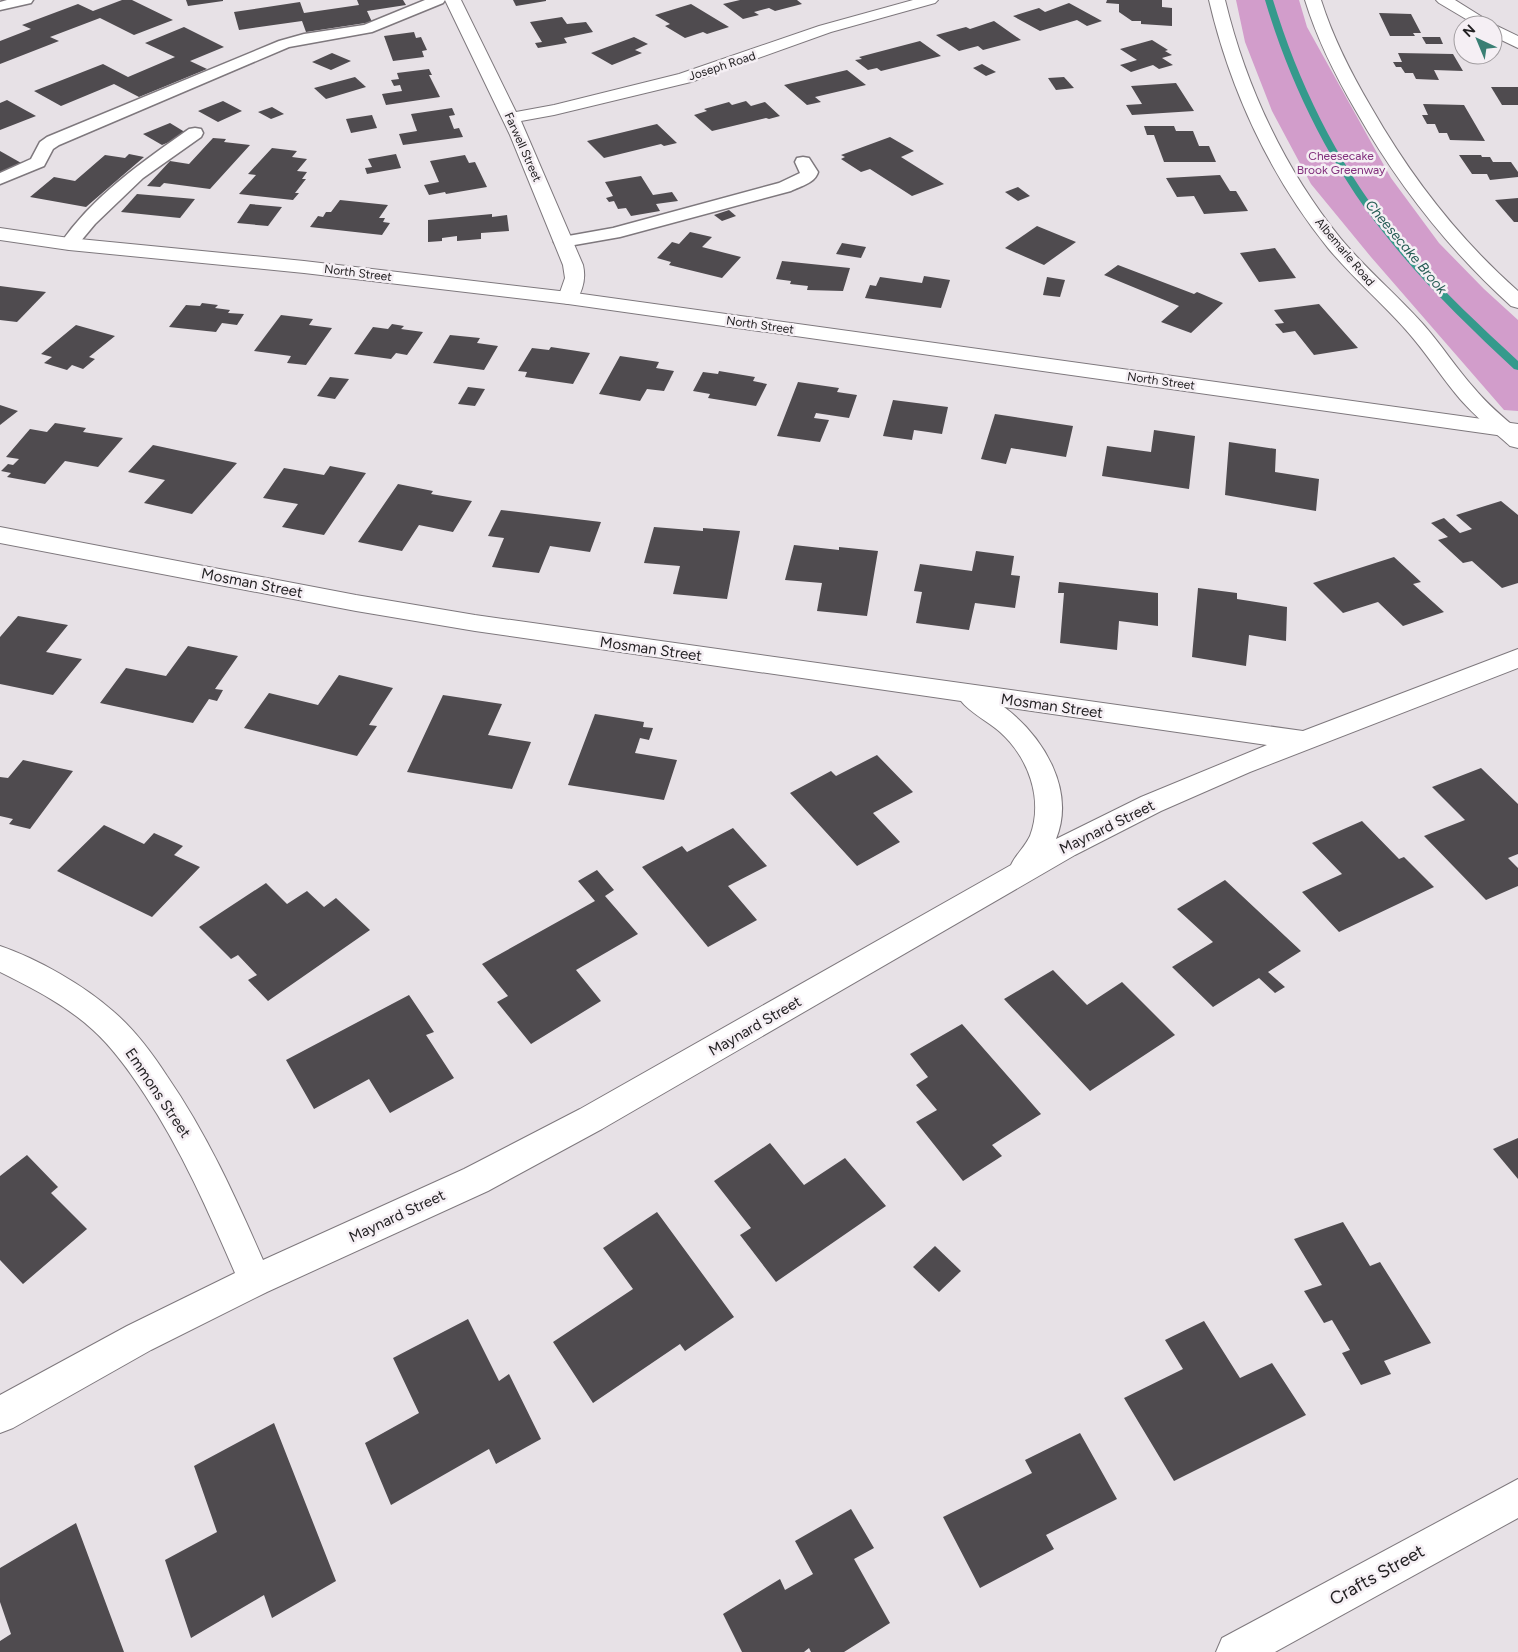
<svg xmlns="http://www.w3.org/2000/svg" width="1518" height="1652" font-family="Figtree,sans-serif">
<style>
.green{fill:#d29dcb}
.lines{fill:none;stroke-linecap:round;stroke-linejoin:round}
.stream{fill:#359a8c;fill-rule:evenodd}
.building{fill:#4f4b4f}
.lane-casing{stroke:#7e787d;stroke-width:3}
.street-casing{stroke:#7e787d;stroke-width:2}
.secondary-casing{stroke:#7e787d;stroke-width:2}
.lane{fill:#fff;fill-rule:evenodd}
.street{fill:#fff;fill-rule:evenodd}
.secondary{fill:#fff;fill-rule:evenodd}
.labels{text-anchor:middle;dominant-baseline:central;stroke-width:5;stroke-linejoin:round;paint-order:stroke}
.far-street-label{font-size:12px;fill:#232123;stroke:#f5eff4}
.far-park-label{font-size:12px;fill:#812f7c;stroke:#f5eff4}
.far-water-label{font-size:14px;font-style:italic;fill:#275d55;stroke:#f5eff4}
.street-label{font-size:15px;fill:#232123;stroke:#f5eff4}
.near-street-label{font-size:18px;fill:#232123;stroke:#f5eff4}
</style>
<rect width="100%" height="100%" fill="#e7e1e6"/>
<polygon class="green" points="1236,0 1299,0 1307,27 1391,178 1439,243 1484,289 1518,320 1518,411 1504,410 1371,257 1311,184 1272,111 1245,42"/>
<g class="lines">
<path class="stream" d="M1265,0h8c25,82 63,160 116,228 38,49 84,91 129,133v9l-4,-1c-46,-43 -92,-87 -131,-137 -54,-69 -93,-148 -118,-232z"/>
</g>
<g class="building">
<polygon points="122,0 132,0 173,20 134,35 100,18 50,37 59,41 0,64 0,41 31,29 22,25 78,4 93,11"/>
<polygon points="186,0 223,0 223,1 188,6"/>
<polygon points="357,0 403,0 406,5 367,11 372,22 306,32 302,21 239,30 234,12 300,2 304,13 359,5"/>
<polygon points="513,0 546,0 546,1 516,6"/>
<polygon points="740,0 797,0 802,4 775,11 769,8 754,12 759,15 743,19 723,4"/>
<polygon points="1107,0 1162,0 1162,7 1172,8 1172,26 1141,24 1141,21 1132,21 1119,12 1119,4 1106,3"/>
<polygon points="1069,3 1102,21 1087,26 1077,20 1040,31 1013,16 1039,8 1045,12"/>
<polygon points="691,4 729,27 707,34 703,32 685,38 665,26 670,24 655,15"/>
<polygon points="1379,13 1411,14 1421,33 1413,33 1415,36 1390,36"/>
<polygon points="562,17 567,24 586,22 593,32 564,38 567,43 538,48 535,43 542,42 530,22"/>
<polygon points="994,21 1021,40 983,50 978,46 959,51 936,35 966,27 970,29"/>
<polygon points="184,27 224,47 190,61 207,69 139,97 114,84 61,106 34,91 103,64 128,77 175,57 145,43"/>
<polygon points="414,32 416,38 421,37 427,50 422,51 424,57 393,61 384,36"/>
<polygon points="634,37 648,44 635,50 642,53 612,65 591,53"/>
<polygon points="1422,37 1440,37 1443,44 1426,44"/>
<polygon points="1152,40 1168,50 1165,51 1172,55 1162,58 1173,65 1159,69 1153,65 1131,72 1120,65 1137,60 1120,49"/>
<polygon points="920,41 941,56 881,71 877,68 868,70 855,60 862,59 859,57"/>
<polygon points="332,53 351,61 331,70 312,62"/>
<polygon points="1398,53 1453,54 1463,71 1434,70 1439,80 1416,79 1413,73 1405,73 1401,67 1396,67 1393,62 1402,62"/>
<polygon points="982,64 996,72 986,76 973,68"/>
<polygon points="429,69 432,75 429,75 440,97 386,105 382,94 402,91 400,85 394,86 391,80 399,79 397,73"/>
<polygon points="847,70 866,85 815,97 821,102 807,105 784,85"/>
<polygon points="355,77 366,87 326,99 314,88"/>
<polygon points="1064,77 1074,88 1056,90 1048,78"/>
<polygon points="1176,83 1194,111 1132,115 1126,105 1142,104 1131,86"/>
<polygon points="1491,87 1518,87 1518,105 1502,105"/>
<polygon points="7,100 36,116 0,130 0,103"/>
<polygon points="223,101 242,111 218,122 198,111"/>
<polygon points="746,101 751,106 765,102 780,116 769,119 766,118 712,131 694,115 707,111 704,109 729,102 732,105"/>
<polygon points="1423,104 1464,105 1485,141 1450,140 1447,133 1439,133 1435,124 1427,124 1422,115 1428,115"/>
<polygon points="272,107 284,114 271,119 258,112"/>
<polygon points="452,108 455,115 449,116 454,129 459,128 463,137 403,145 399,134 417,131 411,114"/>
<polygon points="372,115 377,128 351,133 346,119"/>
<polygon points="170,123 188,134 162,145 143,134"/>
<polygon points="657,124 677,143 664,146 661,144 604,158 587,141"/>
<polygon points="1144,126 1174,126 1176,131 1193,131 1199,146 1209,146 1216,162 1164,162 1154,135 1147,135"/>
<polygon points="890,137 914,151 901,157 944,184 912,196 870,169 861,172 841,159 845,157 841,155"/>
<polygon points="213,138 226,139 224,142 250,145 210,189 164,183 160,187 147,186 170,161 189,164"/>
<polygon points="272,148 297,151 292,157 307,159 297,171 307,172 302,179 306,179 295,193 299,193 293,200 239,194 256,175 248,174"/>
<polygon points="0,151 23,164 0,174"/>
<polygon points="129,154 144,157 86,207 30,197 54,177 75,181 105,155 125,158"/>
<polygon points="396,154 401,168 367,174 365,168 372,167 368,159"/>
<polygon points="465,155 469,163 475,162 487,187 446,194 445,192 429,195 424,185 439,182 430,161"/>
<polygon points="1459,155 1481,155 1482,157 1490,157 1493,162 1511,162 1518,172 1518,177 1490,180 1487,174 1472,174"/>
<polygon points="1220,175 1230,191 1236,191 1248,211 1204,214 1194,196 1177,197 1166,178"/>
<polygon points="641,176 653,195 672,192 678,201 656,204 660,211 631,216 626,208 618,209 614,201 609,202 606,198 613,196 605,182"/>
<polygon points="1018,187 1030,196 1018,201 1005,192"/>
<polygon points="137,194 195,199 180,218 121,212"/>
<polygon points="1518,198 1518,222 1514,222 1495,200"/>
<polygon points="340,200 388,205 379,218 385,218 383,222 390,223 382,235 310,227 318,216 323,217 326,212 331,212"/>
<polygon points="250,204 282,207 268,226 237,223"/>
<polygon points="729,210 736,216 722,221 714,215"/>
<polygon points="492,214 492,217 507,215 509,231 481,233 481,239 457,241 457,236 442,238 442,241 428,242 428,220"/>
<polygon points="1037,226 1076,242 1044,265 1005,248"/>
<polygon points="690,232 712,237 702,247 741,257 722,278 669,265 671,262 657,258 672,242 679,244"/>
<polygon points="842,243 866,247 861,258 836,254"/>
<polygon points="1275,248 1296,278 1259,282 1240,253"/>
<polygon points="782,261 850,268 843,291 807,290 808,286 790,284 791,281 776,279"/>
<polygon points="1118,265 1194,294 1197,292 1223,303 1191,333 1161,322 1179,306 1104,275"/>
<polygon points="924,276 950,280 941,308 865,298 870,285 876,286 880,277 922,283"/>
<polygon points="1047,277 1065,280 1060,297 1043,295"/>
<polygon points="0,286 46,292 17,322 0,320"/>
<polygon points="202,303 218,305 215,308 230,310 228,313 244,314 237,325 222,323 216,332 169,327 186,305 200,306"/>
<polygon points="1319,304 1358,348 1314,355 1295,331 1283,333 1275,324 1284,323 1274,310"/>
<polygon points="281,315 313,319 309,325 332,328 306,365 287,363 291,356 254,351"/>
<polygon points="392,324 404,326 401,329 423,332 407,355 396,353 391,359 354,354 373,327 388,329"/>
<polygon points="76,325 115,336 89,357 95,359 83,369 72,365 67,370 44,363 52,357 41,354"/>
<polygon points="450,335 480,338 477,343 498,346 484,370 433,363"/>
<polygon points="551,347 590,353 573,384 525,377 527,372 518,371 532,348 549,350"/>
<polygon points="620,356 659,362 656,368 674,371 664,391 647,389 640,401 599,394"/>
<polygon points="719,371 755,377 753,381 767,384 756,406 708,398 710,394 693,391 703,372 718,374"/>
<polygon points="330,377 349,379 335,399 317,396"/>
<polygon points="798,382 839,388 837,392 857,395 849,418 816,413 814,418 829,420 820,442 777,436"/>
<polygon points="468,387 485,389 475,406 458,404"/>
<polygon points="893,400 948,407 942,434 914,430 912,440 883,436"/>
<polygon points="0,405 18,411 0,425"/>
<polygon points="995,414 1073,426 1066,457 1011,448 1006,464 981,459"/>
<polygon points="55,423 86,428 83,432 123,438 98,467 65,461 45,484 7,477 11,473 1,471 8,464 13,465 19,459 6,457 30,429 47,432"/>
<polygon points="1154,430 1195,436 1189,489 1102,476 1107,446 1151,452"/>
<polygon points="1229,442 1276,449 1275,472 1319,479 1316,511 1225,495"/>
<polygon points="153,445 237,463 192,514 144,503 165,480 128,472"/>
<polygon points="330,466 366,473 324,535 282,527 298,504 263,498 284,468 324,475"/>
<polygon points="398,484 433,491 431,494 472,501 453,532 419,525 402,551 358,542"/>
<polygon points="1501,501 1518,515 1518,583 1502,588 1472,561 1463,563 1438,540 1448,537 1431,523 1444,518 1460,533 1472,529 1456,515"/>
<polygon points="501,510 601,522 590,552 550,546 539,573 492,567 504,538 488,536"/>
<polygon points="654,527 703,531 703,528 740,531 727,599 673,594 680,566 644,563"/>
<polygon points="794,545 839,550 839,547 878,551 867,616 817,611 822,583 785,580"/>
<polygon points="976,551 1014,556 1011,575 1020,576 1015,608 975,603 969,630 916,623 922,592 914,591 920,564 972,571"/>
<polygon points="1394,557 1421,582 1413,584 1444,612 1403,626 1378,602 1343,613 1313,583"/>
<polygon points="1059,582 1158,593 1158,626 1119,621 1117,650 1060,643 1064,593 1058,593"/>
<polygon points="1198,588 1237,593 1237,599 1287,607 1286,641 1249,635 1246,666 1192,657"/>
<polygon points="18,616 68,625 46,652 82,659 53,695 0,684 0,637"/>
<polygon points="188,646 238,656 215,689 223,690 217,701 209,699 193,723 100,703 126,668 166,676"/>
<polygon points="339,675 393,688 369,725 377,726 357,756 244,728 269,693 318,705"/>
<polygon points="443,695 502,704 488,735 531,742 512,789 407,772"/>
<polygon points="595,714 644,722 643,727 653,728 649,740 640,738 635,753 677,760 664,800 568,785"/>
<polygon points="877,755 913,792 873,813 900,842 857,866 790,793 831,771 836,776"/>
<polygon points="23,760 73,771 30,829 9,824 13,819 0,816 0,777 8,778"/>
<polygon points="1481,768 1518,804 1518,854 1508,858 1518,868 1518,886 1486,900 1424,836 1465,820 1432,787"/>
<polygon points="1362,821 1399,859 1404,857 1434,887 1339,932 1302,892 1342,874 1312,843"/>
<polygon points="104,825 144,844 154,833 183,846 174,855 200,867 152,917 57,871"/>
<polygon points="733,828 767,866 728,886 757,920 708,947 642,867 682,846 687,852"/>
<polygon points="597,870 614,890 605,896 638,934 576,970 601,1001 531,1044 497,1002 508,996 482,964 595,901 578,881"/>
<polygon points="1225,880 1301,951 1268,972 1285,987 1275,993 1259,978 1213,1007 1172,967 1213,942 1177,909"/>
<polygon points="266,883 287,904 307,891 324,907 336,898 370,930 268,1001 248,980 257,975 238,955 231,959 199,927"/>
<polygon points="1053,970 1087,1005 1122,982 1175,1035 1090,1091 1004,999"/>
<polygon points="409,995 434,1032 426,1035 454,1078 390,1113 369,1079 314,1109 286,1060"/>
<polygon points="962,1024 1041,1114 992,1145 1002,1156 963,1181 916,1122 937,1110 916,1085 928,1077 910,1054"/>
<polygon points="1518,1138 1518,1179 1493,1149"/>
<polygon points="770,1143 804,1185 845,1158 886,1206 776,1282 740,1235 751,1228 714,1181"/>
<polygon points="27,1155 58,1187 51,1193 87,1229 23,1284 0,1260 0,1176"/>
<polygon points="657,1212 734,1317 685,1351 680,1344 593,1403 553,1342 633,1289 603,1248"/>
<polygon points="1343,1222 1370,1266 1380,1262 1431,1343 1384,1361 1391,1374 1361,1385 1342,1353 1350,1350 1332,1320 1324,1323 1304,1291 1322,1285 1294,1239"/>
<polygon points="935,1246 961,1271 939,1292 913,1267"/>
<polygon points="468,1319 499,1381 509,1374 541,1439 496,1464 489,1449 391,1505 365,1443 419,1413 393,1358"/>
<polygon points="1204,1321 1240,1378 1272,1363 1306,1415 1174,1481 1124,1398 1183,1369 1165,1340"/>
<polygon points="274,1423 336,1581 272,1618 264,1595 191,1638 165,1560 217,1532 194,1466"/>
<polygon points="1080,1433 1117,1499 1046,1535 1054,1549 980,1588 943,1517 1032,1473 1025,1460"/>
<polygon points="851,1509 874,1548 854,1559 890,1623 844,1652 811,1652 809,1648 804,1652 742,1652 723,1614 780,1579 785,1590 813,1574 795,1541"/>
<polygon points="76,1523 124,1652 0,1652 0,1641 11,1634 0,1602 0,1568"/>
</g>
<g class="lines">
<g class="lane-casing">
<g id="lane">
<polygon points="7,0 33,0 31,3 0,10 0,2"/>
<polygon points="425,0 445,0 443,3 372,32 289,47 59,145 53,149 44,166 0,184 0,173 31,159 40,142 47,137 279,41 304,34 364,25"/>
<path d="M195,128l6,1 2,4 -2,4 -58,41 -48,46 -20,24 -6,1 -6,-1 -3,-4c33,-48 82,-82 129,-115z"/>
<path d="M803,157l6,1 9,14c-3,11 -17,14 -27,19l-171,46 -57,10 -6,-1 -3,-4 3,-4 56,-10 166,-45 21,-10 -5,-11 2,-4z"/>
</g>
</g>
<g class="street-casing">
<g id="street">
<path d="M445,0h16l55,112 38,-7 125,-31 140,-48 94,-26h25l-3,3 -104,29 -140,50 -137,33 -33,6 62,144c3,13 0,26 -8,37l-7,2 -7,-2 -3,-4 7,-20 -2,-13 -53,-130z"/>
<path d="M1209,0h16c21,87 60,170 116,239 25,30 55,55 81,84 19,21 34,45 52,65 13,16 29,29 44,42v18l-8,-2c-17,-15 -35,-30 -50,-47 -19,-22 -34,-47 -54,-69 -25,-28 -54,-53 -78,-82 -58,-72 -98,-158 -119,-248z"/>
<path d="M1305,0h16c12,38 30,73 50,107 40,70 87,131 147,184v17l-7,-2c-63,-57 -113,-121 -155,-195 -21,-36 -39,-72 -51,-111z"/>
<polygon points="1436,0 1455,0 1495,25 1518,36 1518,48 1493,36 1493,25 1476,25 1439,3"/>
<path d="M0,527l356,68 119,20 828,116 215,-82v19l-268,104 -89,39 -86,44 -473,274 -114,62 -221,101 -116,58 -138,78 -13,5v-38l127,-69 108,-53c-27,-62 -53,-122 -90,-178 -15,-23 -32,-47 -52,-65 -27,-25 -61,-42 -93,-58v-26c38,13 84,39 114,66 21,18 38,41 53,64 40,58 68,120 96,184l201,-91 116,-60 431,-244c5,-11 14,-18 19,-29 14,-37 -2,-79 -30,-104 -11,-10 -31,-20 -39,-31l-486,-70 -119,-20 -356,-68zM1004,707l263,38 -126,52 -85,42c20,-49 -13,-103 -52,-132z"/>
</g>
</g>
<g class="secondary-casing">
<g id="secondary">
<polygon points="0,228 69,238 304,261 568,292 1518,424 1518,438 568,304 304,273 69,250 0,240"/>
<polygon points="1518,1479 1518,1518 1275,1652 1216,1652 1222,1638"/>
</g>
</g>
<use href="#lane" class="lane"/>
<use href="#street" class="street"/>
<use href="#secondary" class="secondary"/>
</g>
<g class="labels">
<g class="far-street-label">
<text transform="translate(722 66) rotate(-18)">Joseph Road</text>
<text transform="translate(523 147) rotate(66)">Farwell Street</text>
<text transform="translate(1345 252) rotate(50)">Albemarle Road</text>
<text transform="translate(358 273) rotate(7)">North Street</text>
<text transform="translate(760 325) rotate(8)">North Street</text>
<text transform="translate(1161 381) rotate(8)">North Street</text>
</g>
<g class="far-park-label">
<text x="1341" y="156">Cheesecake<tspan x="1341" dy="14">Brook Greenway</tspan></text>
</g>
<g class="far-water-label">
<text transform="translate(1406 247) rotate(50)">Cheesecake Brook</text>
</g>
<g class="street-label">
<text transform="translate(252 583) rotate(11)">Mosman Street</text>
<text transform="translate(651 649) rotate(8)">Mosman Street</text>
<text transform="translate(1052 706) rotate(8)">Mosman Street</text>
<text transform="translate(1107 827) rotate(-26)">Maynard Street</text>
<text transform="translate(755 1026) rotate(-30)">Maynard Street</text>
<text transform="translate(158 1093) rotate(56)">Emmons Street</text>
<text transform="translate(397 1216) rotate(-25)">Maynard Street</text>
</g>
<g class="near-street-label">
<text transform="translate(1377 1575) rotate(-29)">Crafts Street</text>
</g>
</g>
<g transform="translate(1478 40) rotate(316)"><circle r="24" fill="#f5eff4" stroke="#a19da0"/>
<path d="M0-4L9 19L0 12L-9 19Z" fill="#3a7f74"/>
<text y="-8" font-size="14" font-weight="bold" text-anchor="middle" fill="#232123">N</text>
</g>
</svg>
